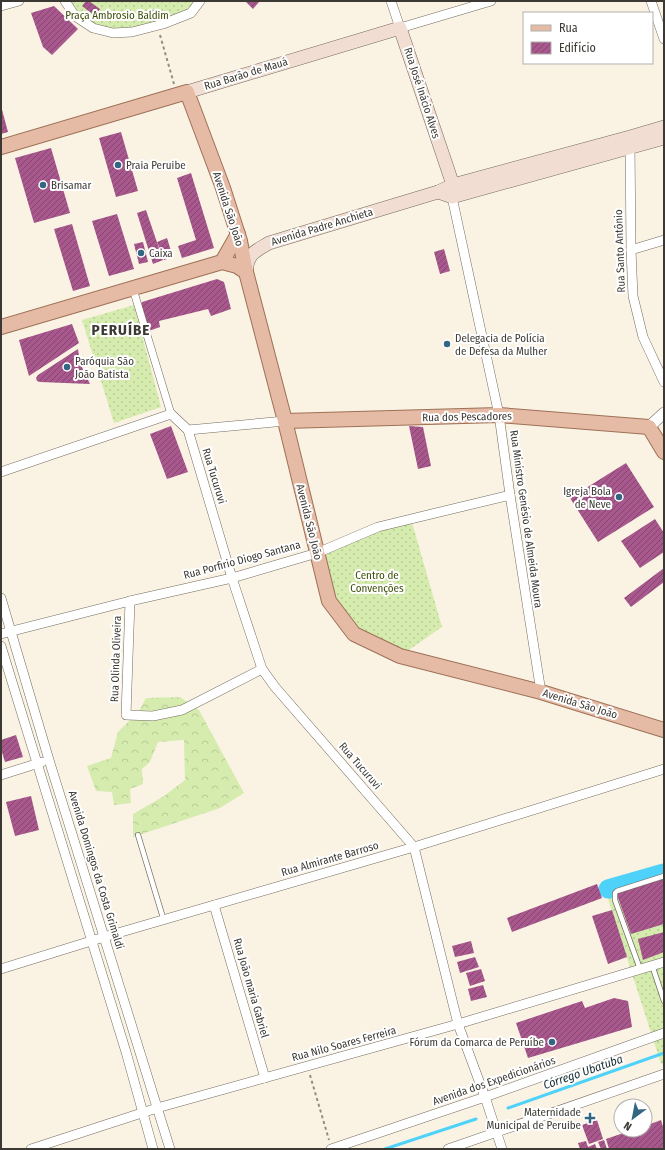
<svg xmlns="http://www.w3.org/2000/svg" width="665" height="1150" font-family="'Fira Sans Condensed',sans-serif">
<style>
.grass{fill:url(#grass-dots)}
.forest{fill:url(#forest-crowns)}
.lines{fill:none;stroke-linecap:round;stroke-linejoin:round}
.stream{stroke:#4fd2fa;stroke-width:3}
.river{stroke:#4fd2fa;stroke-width:19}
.building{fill:url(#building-hatch)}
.service-casing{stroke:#736c60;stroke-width:6}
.pedestrian-casing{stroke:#736c60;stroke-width:8}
.minor-casing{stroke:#736c60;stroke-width:10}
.tertiary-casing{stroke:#736c60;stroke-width:12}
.secondary-casing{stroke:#736c60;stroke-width:14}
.primary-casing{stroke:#9e7056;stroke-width:16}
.path{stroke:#938e84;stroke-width:2;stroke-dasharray:3 3;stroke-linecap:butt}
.service{stroke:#fff;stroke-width:4.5}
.pedestrian{stroke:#fff;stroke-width:7}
.minor{stroke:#fff;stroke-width:9}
.tertiary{stroke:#fff;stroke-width:11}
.secondary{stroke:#f2ddd2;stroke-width:13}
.primary{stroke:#e5bba5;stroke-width:14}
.poi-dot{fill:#336683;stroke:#fff;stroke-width:1.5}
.labels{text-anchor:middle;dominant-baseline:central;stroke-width:4;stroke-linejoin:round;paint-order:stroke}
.park-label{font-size:11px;fill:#3c4f08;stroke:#fff}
.street-label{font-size:11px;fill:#3c3934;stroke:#fff}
.poi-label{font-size:11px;fill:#3c3934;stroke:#fff;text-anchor:start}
.water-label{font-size:12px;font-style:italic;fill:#172d35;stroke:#fff}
.district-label{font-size:15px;font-weight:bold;letter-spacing:1px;fill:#3c3934;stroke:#fff}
</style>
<defs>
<pattern id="grass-dots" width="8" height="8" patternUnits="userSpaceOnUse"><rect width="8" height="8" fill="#d5ecae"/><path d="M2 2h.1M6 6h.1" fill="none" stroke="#b8cb96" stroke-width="1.8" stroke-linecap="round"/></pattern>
<pattern id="forest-crowns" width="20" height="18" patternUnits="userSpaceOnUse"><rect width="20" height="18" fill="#d5ecae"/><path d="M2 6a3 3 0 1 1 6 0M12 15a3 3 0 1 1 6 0" fill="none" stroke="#b8cb96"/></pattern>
<pattern id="building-hatch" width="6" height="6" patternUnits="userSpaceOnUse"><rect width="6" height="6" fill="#a9588e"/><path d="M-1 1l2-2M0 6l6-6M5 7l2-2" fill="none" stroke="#83466e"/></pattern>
</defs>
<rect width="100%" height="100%" fill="#faf3e4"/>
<g class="grass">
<polygon points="69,1 195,1 188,9 162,20 131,28 114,29 94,24 78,13"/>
<polygon points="134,305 161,407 114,423 82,320"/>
<polygon points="411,519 442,627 400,656 354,634 329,601 317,553"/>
<polygon points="664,868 664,1063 661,1064 603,883"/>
</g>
<polygon class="forest" points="180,697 199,710 244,793 220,808 133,837 133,814 164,796 185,780 184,740 158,742 150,762 142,769 143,784 130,789 131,803 114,805 112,792 96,791 87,766 111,758 118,732 139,711 146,698"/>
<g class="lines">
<g class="stream">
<polyline points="508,1108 664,1053"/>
<polyline points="385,1149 476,1119"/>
</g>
<polyline class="river" points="608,889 664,873"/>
</g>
<g class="building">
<polygon points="86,1 89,1 100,9 95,16 82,6"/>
<polygon points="245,1 260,1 253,9"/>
<polygon points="54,6 78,29 52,55 43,47 31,13"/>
<polygon points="1,106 8,132 1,134"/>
<polygon points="121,132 138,191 116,197 99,138"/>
<polygon points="51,148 70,213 34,223 15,158"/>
<polygon points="191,173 214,248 182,258 178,246 196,240 177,178"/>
<polygon points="146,210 163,260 153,264 137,213"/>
<polygon points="117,214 134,269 109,276 92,221"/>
<polygon points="72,224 90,286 73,291 54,229"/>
<polygon points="167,238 173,257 164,260 157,242"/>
<polygon points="143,242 148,262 139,264 134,244"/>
<polygon points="444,249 450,271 440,274 434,252"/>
<polygon points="217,279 224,282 231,309 211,316 208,309 159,321 160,327 146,332 139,308 142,302"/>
<polygon points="72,324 79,343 29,376 19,340"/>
<polygon points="78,349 80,363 90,384 40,382 37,381 36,378 38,375"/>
<polygon points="171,426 188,472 167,479 150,434"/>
<polygon points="409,426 423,427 431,466 418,469"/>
<polygon points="626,463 654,507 598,542 570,498"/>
<polygon points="655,519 664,533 664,552 640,568 621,541"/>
<polygon points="664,568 664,582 631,607 624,598"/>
<polygon points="16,735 23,757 5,762 1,749 1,740"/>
<polygon points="31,796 39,830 15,836 6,802"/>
<polygon points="664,879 664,924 631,934 616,892"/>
<polygon points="597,884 602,898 512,932 507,918"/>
<polygon points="612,910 627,957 608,964 592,916"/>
<polygon points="664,932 664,952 643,960 638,939"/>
<polygon points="471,941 474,953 455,957 452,946"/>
<polygon points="475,957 479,967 460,973 457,962"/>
<polygon points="481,969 485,981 470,986 466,973"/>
<polygon points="483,985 487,997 471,1001 468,989"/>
<polygon points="614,998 628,1001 632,1027 528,1058 516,1023 582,1001 585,1008"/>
<polygon points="597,1120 603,1139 589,1144 582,1125"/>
<polygon points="661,1120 664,1130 664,1149 609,1149 606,1139 632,1130 645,1130 645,1126"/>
<polygon points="604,1140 607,1149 601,1149 598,1142"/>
<polygon points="586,1141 588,1147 595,1144 597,1149 580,1149 578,1143"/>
</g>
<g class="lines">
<g class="service-casing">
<g id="service">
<polyline points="138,835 164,921"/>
<polyline points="652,965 664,1001"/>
<polyline points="640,969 615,900 615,893 617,891 664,876"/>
</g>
</g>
<g class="pedestrian-casing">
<polyline id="pedestrian" points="133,289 171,414"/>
</g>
<g class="minor-casing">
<g id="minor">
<polyline points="65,1 75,16 93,28 113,33 132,32 163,24 191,13 200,1"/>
<polyline points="391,1 400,28 491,1"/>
<polyline points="651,1 664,39"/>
<polyline points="1,6 19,1"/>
<polyline points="630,143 631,250 633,296 643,337 664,382"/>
<polyline points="452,193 452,197 499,415 510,495 541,692"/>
<polyline points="631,250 664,240"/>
<polyline points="188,430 285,421"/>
<polyline points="1,472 171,414 188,430 232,578 262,669 275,687 414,847 458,1024 485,1097 502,1149"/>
<polyline points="1,598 49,760 170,1149"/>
<polyline points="130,601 126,715 153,716 182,710 262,669"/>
<polyline points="1,634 130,601 232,578 317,553 378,527 510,495"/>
<polyline points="1,646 126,1052 153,1149"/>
<polyline points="1,775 42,762"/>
<polyline points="214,905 265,1078"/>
<polyline points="1,969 104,937 414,847 664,769"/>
<polyline points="31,1149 157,1108 458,1024 664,962"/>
<polyline points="331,1149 485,1097 664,1033"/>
<polyline points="448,1149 664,1074"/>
</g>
</g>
<g class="tertiary-casing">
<polyline id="tertiary" points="649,427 664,413"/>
</g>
<g class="secondary-casing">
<g id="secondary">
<polyline points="187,92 400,28 453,185"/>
<polyline points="438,192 452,197 664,138"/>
<path d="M246,272c2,-19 8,-20 23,-29l169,-51 15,-7 177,-48 34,-10"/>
</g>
</g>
<g class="primary-casing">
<g id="primary">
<polyline points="1,147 187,92 223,188 240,241 246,272 285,421 329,601 354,634 400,656 541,692 664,730"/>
<polyline points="222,262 238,234"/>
<polyline points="1,327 222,262 237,266 246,272"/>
<polyline points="285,421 499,415 649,427 664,452"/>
</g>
</g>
<g class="path">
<polyline points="152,10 154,17"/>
<polyline points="160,35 174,84"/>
<polyline points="310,1075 329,1140"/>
</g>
<use href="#service" class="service"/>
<use href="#pedestrian" class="pedestrian"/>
<use href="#minor" class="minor"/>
<use href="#tertiary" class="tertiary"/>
<use href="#secondary" class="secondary"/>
<use href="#primary" class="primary"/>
</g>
<g class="poi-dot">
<circle cx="118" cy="165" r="4"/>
<circle cx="43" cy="185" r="4"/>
<circle cx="141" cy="253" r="4"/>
<circle cx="447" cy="344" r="4"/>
<circle cx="67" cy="367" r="4"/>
<circle cx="619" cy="497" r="4"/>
<circle cx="552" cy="1042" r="4"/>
<path d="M588 1112h4v4h4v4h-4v4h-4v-4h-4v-4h4z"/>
</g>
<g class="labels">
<g class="park-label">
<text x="117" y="15">Praça Ambrosio Baldim</text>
<text x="377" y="575">Centro de<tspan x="377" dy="13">Convenções</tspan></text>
</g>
<g class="street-label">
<text transform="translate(246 74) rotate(-17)">Rua Barão de Mauá</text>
<text transform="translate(422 93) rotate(72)">Rua José Inácio Alves</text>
<text transform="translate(228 209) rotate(72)">Avenida São João</text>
<text transform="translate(322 227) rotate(-17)">Avenida Padre Anchieta</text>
<text transform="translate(620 251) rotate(-92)">Rua Santo Antônio</text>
<text transform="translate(467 417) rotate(-1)">Rua dos Pescadores</text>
<text transform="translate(214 476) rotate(73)">Rua Tucuruvi</text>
<text transform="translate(526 519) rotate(82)">Rua Ministro Genésio de Almeida Moura</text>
<text transform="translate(309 522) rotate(76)">Avenida São João</text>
<text transform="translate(242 560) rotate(-15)">Rua Porfirio Diogo Santana</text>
<text transform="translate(116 659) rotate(-88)">Rua Olinda Oliveira</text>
<text transform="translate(580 704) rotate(17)">Avenida São João</text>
<text transform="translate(360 766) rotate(49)">Rua Tucuruvi</text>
<text transform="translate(330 859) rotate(-16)">Rua Almirante Barroso</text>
<text transform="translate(96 870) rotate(73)">Avenida Domingos da Costa Grimaldi</text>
<text transform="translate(251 988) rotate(74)">Rua João maria Gabriel</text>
<text transform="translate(344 1044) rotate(-15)">Rua Nilo Soares Ferreira</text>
<text transform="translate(494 1081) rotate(-19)">Avenida dos Expedicionários</text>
</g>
<g class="poi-label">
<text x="126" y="165">Praia Peruibe</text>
<text x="51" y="185">Brisamar</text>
<text x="149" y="253">Caixa</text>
<text x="455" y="338">Delegacia de Polícia<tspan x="455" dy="13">de Defesa da Mulher</tspan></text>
<text x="75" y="361">Paróquia São<tspan x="75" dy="13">João Batista</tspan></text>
<text x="611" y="491" text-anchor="end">Igreja Bola<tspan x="611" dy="13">de Neve</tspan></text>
<text x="544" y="1042" text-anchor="end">Fórum da Comarca de Peruíbe</text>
<text x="581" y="1112" text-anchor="end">Maternidade<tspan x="581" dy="13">Municipal de Peruibe</tspan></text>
</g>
<g class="water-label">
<text transform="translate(583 1072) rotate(-19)">Córrego Ubatuba</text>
</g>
<g class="district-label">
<text x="121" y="330">PERUÍBE</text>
</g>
</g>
<rect width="665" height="1150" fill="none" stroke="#3c3934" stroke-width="4"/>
<rect x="523" y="12" width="130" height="52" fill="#ffffff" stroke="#b1b0ae"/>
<rect x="531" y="25" width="20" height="6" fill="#e5bba5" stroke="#b1b0ae"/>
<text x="559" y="32" font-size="12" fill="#3c3934">Rua</text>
<rect x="531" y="42" width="20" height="12" fill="url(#building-hatch)" stroke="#b1b0ae"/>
<text x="559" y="52" font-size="12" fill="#3c3934">Edifício</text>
<g transform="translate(633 1118) rotate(212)"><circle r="19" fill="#ffffff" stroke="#b1b0ae"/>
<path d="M0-3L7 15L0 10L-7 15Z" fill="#336683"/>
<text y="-6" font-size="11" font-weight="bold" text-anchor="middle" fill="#3c3934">N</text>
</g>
</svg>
